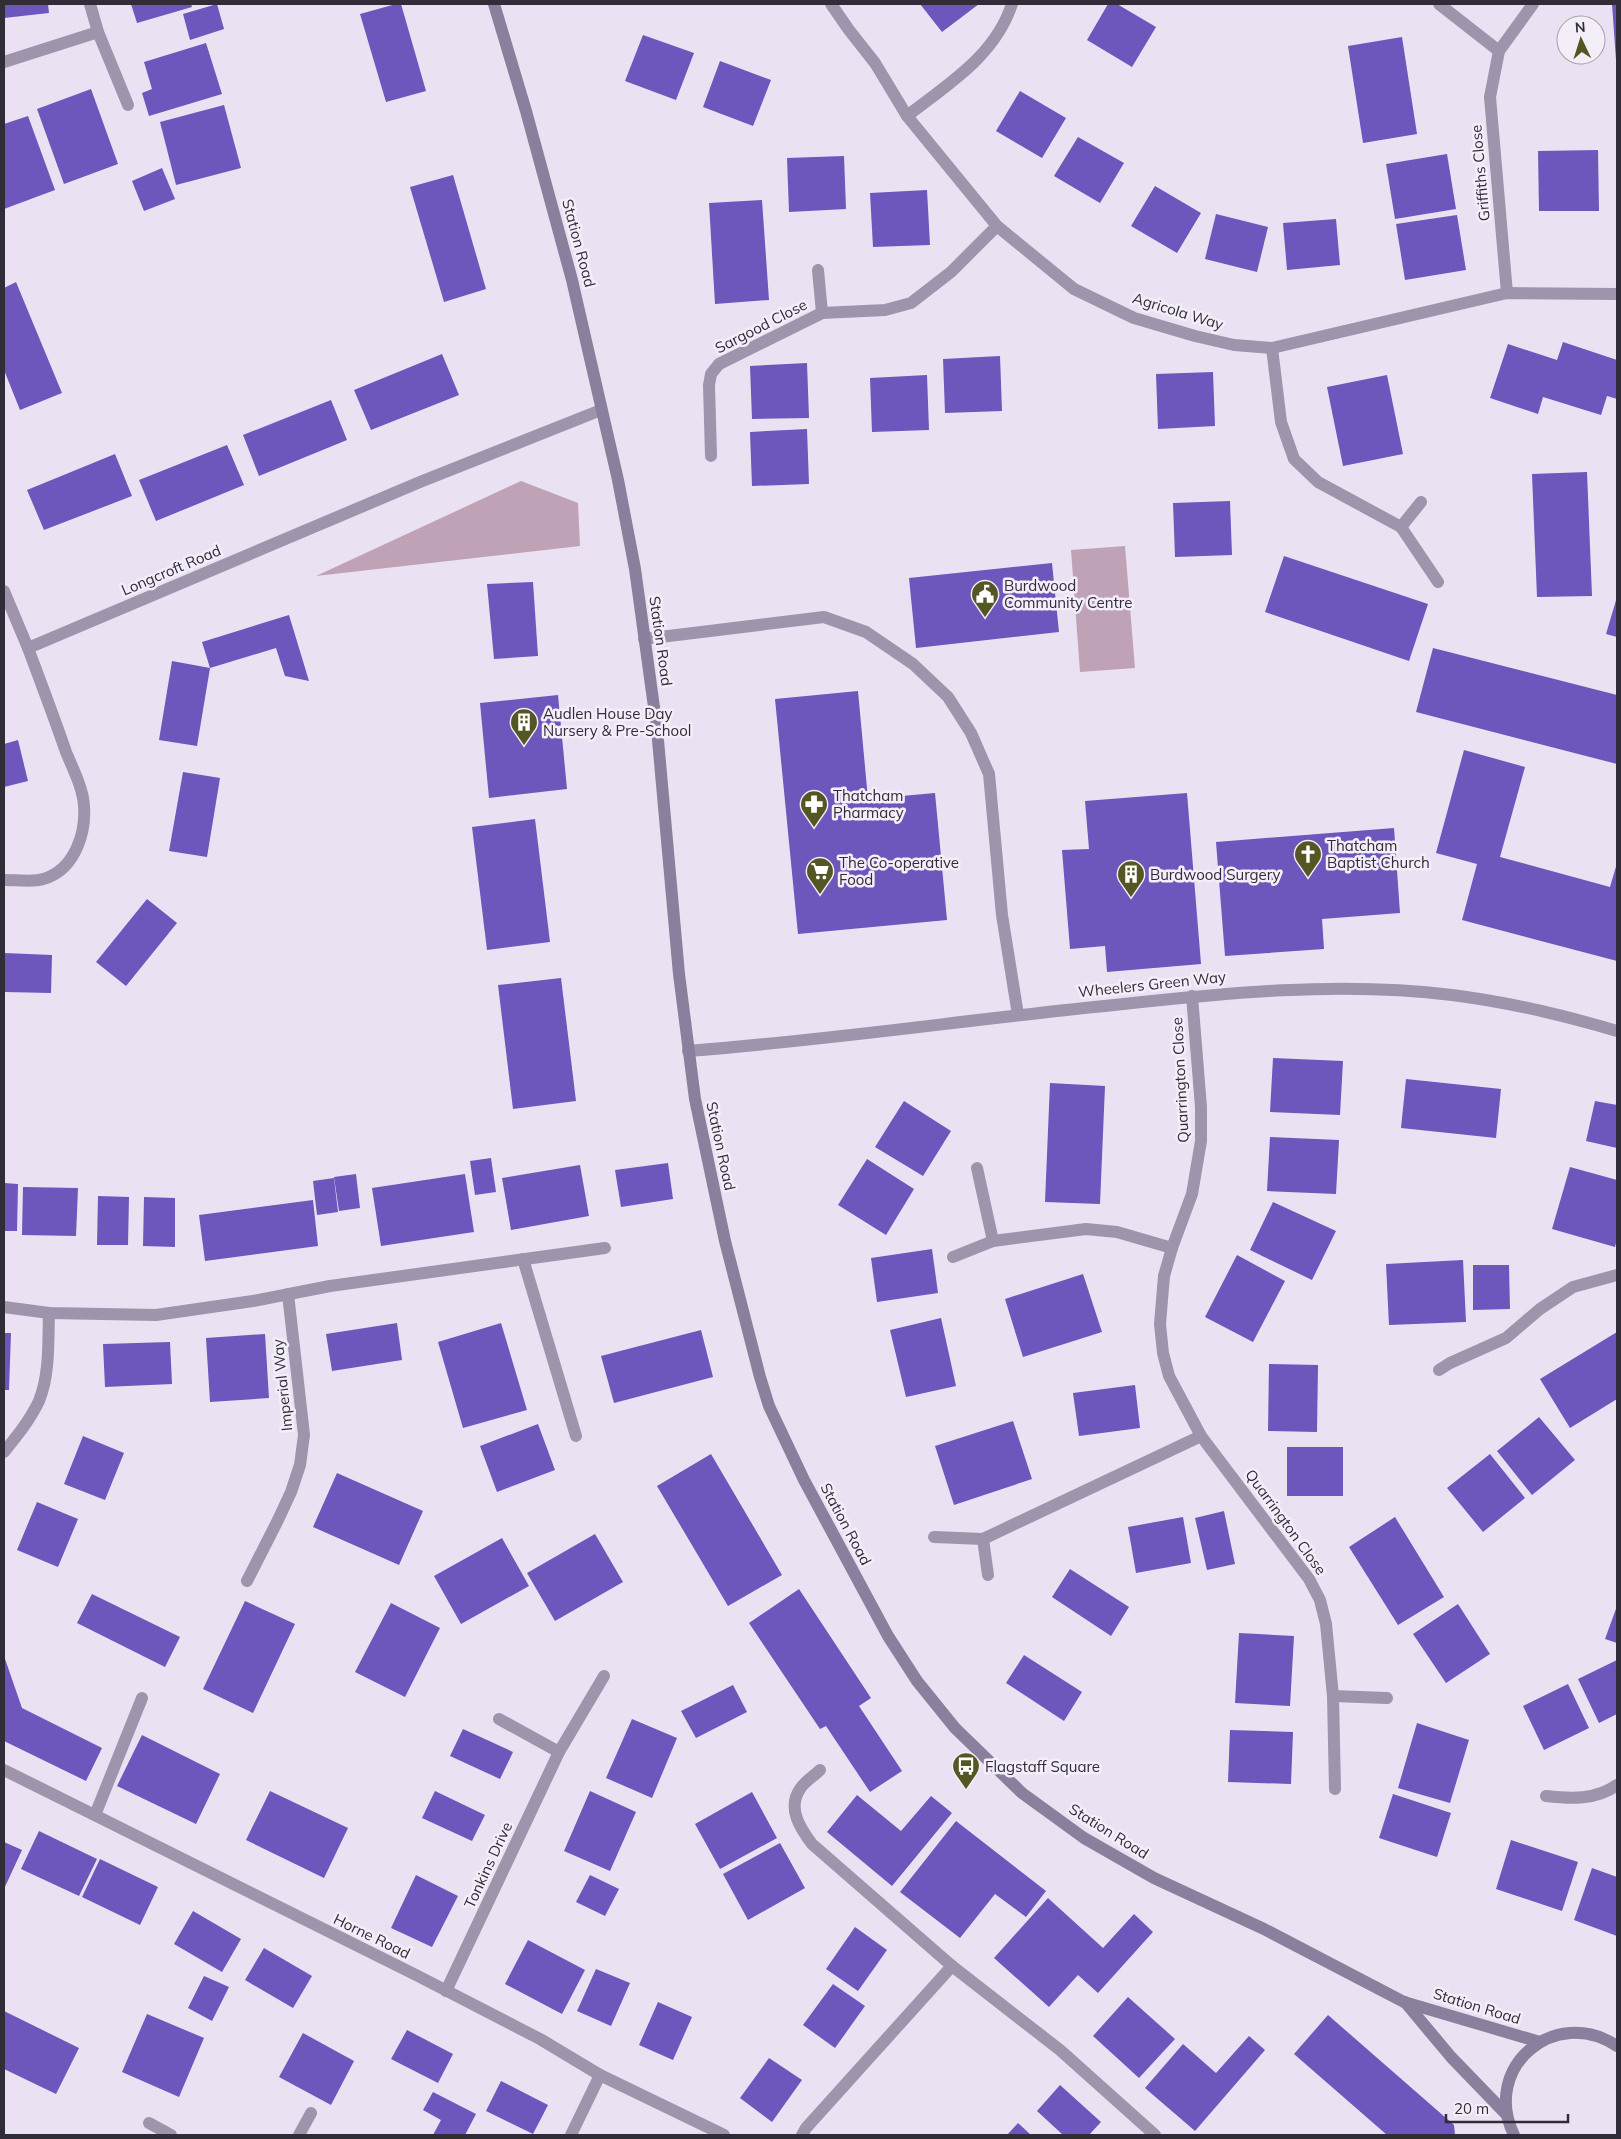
<svg xmlns="http://www.w3.org/2000/svg" width="1621" height="2139" font-family="Mulish,sans-serif">
<style>
.green{fill:#c0a2b6}
.building{fill:#6d56bc}
.lines{fill:none;stroke-linecap:round;stroke-linejoin:round}
.lane{stroke:#9e94ac;stroke-width:12}
.street{stroke:#9e94ac;stroke-width:12}
.secondary{stroke:#8a7f9d;stroke-width:12}
.labels{text-anchor:middle;dominant-baseline:central;stroke-width:5;stroke-linejoin:round;paint-order:stroke}
.street-label{font-size:15px;fill:#302c38;stroke:#f4eef9}
.poi-label{font-size:15px;fill:#302c38;stroke:#f4eef9;text-anchor:start}
</style>
<rect width="100%" height="100%" fill="#eae2f2"/>
<g class="green">
<polygon points="521,481 578,503 580,546 316,576"/>
<polygon points="1125,546 1135,668 1080,672 1071,550"/>
</g>
<g class="building">
<polygon points="4,4 48,4 49,13 4,18"/>
<polygon points="131,4 191,4 192,7 137,23"/>
<polygon points="217,4 224,29 190,40 183,14"/>
<polygon points="396,4 401,4 426,91 386,102 360,14"/>
<polygon points="920,4 979,4 942,32"/>
<polygon points="1108,4 1117,4 1156,27 1132,67 1087,40"/>
<polygon points="1612,4 1617,4 1617,60 1616,60"/>
<polygon points="643,35 694,53 676,100 625,81"/>
<polygon points="1402,37 1417,134 1363,143 1348,46"/>
<polygon points="206,43 222,94 149,116 142,93 152,89 144,62"/>
<polygon points="720,61 771,80 753,126 703,107"/>
<polygon points="91,89 118,164 64,184 37,109"/>
<polygon points="1020,91 1066,118 1042,158 996,131"/>
<polygon points="224,105 241,168 176,185 160,122"/>
<polygon points="28,116 55,190 4,209 4,124"/>
<polygon points="1078,137 1124,163 1100,203 1054,176"/>
<polygon points="1598,150 1599,211 1539,211 1538,151"/>
<polygon points="1447,154 1456,209 1395,219 1386,164"/>
<polygon points="844,156 846,209 789,212 787,158"/>
<polygon points="162,168 175,199 144,211 132,181"/>
<polygon points="453,175 486,289 444,302 410,187"/>
<polygon points="1155,186 1201,213 1177,253 1131,226"/>
<polygon points="927,190 930,245 873,247 870,193"/>
<polygon points="762,200 769,300 715,304 709,203"/>
<polygon points="1216,214 1268,227 1257,272 1205,259"/>
<polygon points="1457,215 1466,270 1405,280 1396,224"/>
<polygon points="1336,219 1340,265 1287,270 1283,223"/>
<polygon points="16,282 62,393 20,410 4,370 4,288"/>
<polygon points="1563,342 1617,360 1617,399 1607,396 1601,415 1543,397 1538,414 1490,398 1508,344 1557,360"/>
<polygon points="442,354 459,395 371,430 354,390"/>
<polygon points="1000,356 1002,411 945,413 943,359"/>
<polygon points="807,363 809,418 752,419 750,366"/>
<polygon points="1213,372 1215,426 1158,429 1156,374"/>
<polygon points="927,375 929,430 872,432 870,378"/>
<polygon points="1387,375 1403,454 1343,466 1327,387"/>
<polygon points="331,400 347,440 259,476 243,435"/>
<polygon points="807,429 809,484 752,486 750,432"/>
<polygon points="227,445 244,485 156,521 139,480"/>
<polygon points="115,454 132,496 44,530 27,490"/>
<polygon points="1587,472 1592,596 1537,597 1532,474"/>
<polygon points="1230,501 1232,555 1175,557 1173,503"/>
<polygon points="1284,556 1428,604 1409,661 1265,612"/>
<polygon points="1052,563 1059,632 916,648 909,578"/>
<polygon points="533,582 538,656 494,659 487,584"/>
<polygon points="1617,597 1617,637 1606,634"/>
<polygon points="289,615 309,681 285,676 276,648 210,668 197,746 159,740 172,661 210,668 202,642"/>
<polygon points="1433,648 1617,695 1617,764 1416,712"/>
<polygon points="858,691 868,799 935,793 947,920 798,934 775,699"/>
<polygon points="558,695 567,789 489,798 480,703"/>
<polygon points="18,740 28,781 4,787 4,744"/>
<polygon points="1464,750 1525,767 1500,857 1610,887 1617,863 1617,961 1462,920 1477,864 1436,853"/>
<polygon points="183,772 220,778 207,857 169,851"/>
<polygon points="1187,793 1201,964 1107,972 1105,946 1070,949 1062,850 1089,849 1085,801"/>
<polygon points="535,819 550,942 487,950 472,827"/>
<polygon points="1394,828 1400,913 1322,919 1324,949 1225,956 1216,842"/>
<polygon points="147,899 177,923 126,986 96,962"/>
<polygon points="4,953 52,955 51,993 4,992"/>
<polygon points="561,978 576,1101 513,1109 498,985"/>
<polygon points="1273,1058 1343,1061 1340,1115 1270,1112"/>
<polygon points="1406,1079 1501,1089 1496,1138 1401,1128"/>
<polygon points="1050,1083 1105,1086 1100,1204 1045,1202"/>
<polygon points="904,1101 951,1131 923,1176 875,1147"/>
<polygon points="1595,1101 1617,1105 1617,1148 1586,1141"/>
<polygon points="1270,1137 1339,1140 1336,1194 1267,1191"/>
<polygon points="491,1158 496,1192 475,1195 470,1161"/>
<polygon points="867,1159 914,1189 886,1235 838,1205"/>
<polygon points="668,1163 673,1199 621,1207 615,1170"/>
<polygon points="580,1165 589,1216 511,1230 502,1178"/>
<polygon points="1570,1167 1617,1180 1617,1239 1615,1247 1552,1229"/>
<polygon points="356,1174 360,1208 339,1211 334,1177"/>
<polygon points="465,1174 474,1232 381,1246 372,1188"/>
<polygon points="334,1178 338,1212 317,1215 313,1181"/>
<polygon points="4,1183 18,1184 17,1231 4,1231"/>
<polygon points="23,1187 78,1188 76,1236 22,1235"/>
<polygon points="98,1196 129,1197 128,1245 97,1245"/>
<polygon points="144,1197 175,1198 175,1247 143,1246"/>
<polygon points="313,1200 318,1246 205,1261 199,1215"/>
<polygon points="1273,1202 1336,1231 1312,1280 1250,1250"/>
<polygon points="932,1249 938,1293 877,1302 871,1258"/>
<polygon points="1237,1255 1285,1281 1253,1342 1205,1317"/>
<polygon points="1463,1260 1466,1322 1389,1325 1386,1264"/>
<polygon points="1473,1265 1509,1265 1510,1309 1473,1310"/>
<polygon points="1083,1274 1102,1332 1023,1357 1005,1299"/>
<polygon points="941,1318 956,1386 906,1397 890,1330"/>
<polygon points="397,1323 402,1360 332,1371 326,1334"/>
<polygon points="501,1323 527,1410 463,1428 438,1342"/>
<polygon points="701,1330 713,1377 614,1403 601,1356"/>
<polygon points="1617,1332 1617,1399 1570,1428 1540,1379"/>
<polygon points="4,1333 11,1333 9,1390 4,1390"/>
<polygon points="265,1334 269,1398 210,1402 206,1338"/>
<polygon points="170,1342 172,1384 105,1387 103,1344"/>
<polygon points="1269,1364 1318,1365 1317,1432 1268,1431"/>
<polygon points="1135,1385 1140,1428 1079,1436 1073,1393"/>
<polygon points="1539,1417 1575,1460 1532,1495 1497,1451"/>
<polygon points="1013,1421 1032,1479 954,1505 935,1446"/>
<polygon points="538,1424 555,1470 497,1492 480,1446"/>
<polygon points="83,1436 124,1453 105,1500 64,1484"/>
<rect x="1287" y="1447" width="56" height="49"/>
<polygon points="711,1454 782,1575 728,1606 657,1486"/>
<polygon points="1490,1454 1525,1498 1483,1532 1447,1488"/>
<polygon points="337,1473 423,1511 399,1565 313,1527"/>
<polygon points="37,1502 78,1519 58,1567 17,1550"/>
<polygon points="1224,1511 1235,1564 1207,1570 1195,1518"/>
<polygon points="1183,1517 1191,1563 1136,1573 1128,1527"/>
<polygon points="1395,1517 1444,1597 1398,1625 1349,1547"/>
<polygon points="595,1534 623,1582 555,1621 527,1573"/>
<polygon points="502,1538 529,1586 461,1624 434,1576"/>
<polygon points="1070,1569 1129,1607 1111,1636 1052,1597"/>
<polygon points="799,1589 871,1698 859,1706 902,1771 870,1792 826,1726 820,1729 749,1623"/>
<polygon points="92,1594 180,1637 165,1667 77,1623"/>
<polygon points="245,1601 295,1624 253,1713 203,1689"/>
<polygon points="391,1603 440,1628 405,1697 355,1672"/>
<polygon points="1458,1604 1490,1654 1446,1683 1413,1634"/>
<polygon points="1617,1606 1617,1643 1605,1639"/>
<polygon points="1239,1633 1294,1636 1290,1706 1235,1703"/>
<polygon points="1024,1655 1082,1692 1064,1721 1006,1683"/>
<polygon points="4,1656 22,1708 102,1748 86,1781 4,1741"/>
<polygon points="1617,1660 1617,1714 1599,1723 1578,1679"/>
<polygon points="1568,1684 1589,1728 1544,1750 1523,1706"/>
<polygon points="733,1685 747,1712 696,1738 681,1711"/>
<polygon points="632,1719 677,1738 652,1798 606,1778"/>
<polygon points="1417,1723 1469,1740 1450,1803 1398,1788"/>
<polygon points="463,1729 513,1752 500,1779 450,1756"/>
<polygon points="1230,1730 1293,1732 1291,1784 1228,1782"/>
<polygon points="142,1735 220,1774 196,1824 117,1786"/>
<polygon points="270,1791 348,1828 324,1878 246,1840"/>
<polygon points="435,1791 485,1815 472,1841 422,1818"/>
<polygon points="590,1791 636,1812 610,1871 564,1851"/>
<polygon points="752,1792 777,1838 720,1869 695,1824"/>
<polygon points="1393,1794 1451,1813 1437,1857 1379,1838"/>
<polygon points="857,1795 901,1831 931,1796 952,1813 892,1886 827,1832"/>
<polygon points="956,1821 1046,1891 1026,1917 995,1894 960,1938 900,1892"/>
<polygon points="39,1831 97,1859 79,1896 21,1869"/>
<polygon points="1511,1840 1578,1862 1562,1911 1496,1889"/>
<polygon points="4,1842 22,1850 4,1889"/>
<polygon points="780,1843 805,1888 748,1920 723,1874"/>
<polygon points="100,1859 158,1887 140,1925 82,1897"/>
<polygon points="1592,1868 1617,1877 1617,1936 1574,1920"/>
<polygon points="416,1875 458,1896 432,1947 391,1928"/>
<polygon points="590,1875 619,1889 605,1916 576,1902"/>
<polygon points="1048,1898 1103,1948 1134,1914 1153,1932 1098,1993 1078,1975 1049,2007 994,1958"/>
<polygon points="193,1911 241,1939 222,1972 174,1944"/>
<polygon points="855,1927 887,1950 858,1991 826,1969"/>
<polygon points="528,1940 585,1970 562,2014 505,1984"/>
<polygon points="264,1948 312,1976 293,2008 245,1980"/>
<polygon points="596,1969 630,1983 611,2026 577,2011"/>
<polygon points="204,1976 229,1987 212,2021 188,2008"/>
<polygon points="833,1984 865,2006 835,2048 803,2025"/>
<polygon points="1128,1997 1175,2039 1139,2078 1093,2036"/>
<polygon points="658,2002 692,2017 673,2060 639,2045"/>
<polygon points="4,2011 79,2048 56,2094 4,2069"/>
<polygon points="147,2014 204,2038 179,2097 122,2072"/>
<polygon points="1328,2015 1454,2125 1455,2135 1387,2135 1294,2054"/>
<polygon points="407,2030 453,2054 438,2083 391,2059"/>
<polygon points="303,2033 354,2061 331,2105 279,2077"/>
<polygon points="1249,2036 1265,2050 1195,2131 1145,2088 1183,2044 1216,2073"/>
<polygon points="769,2058 802,2080 772,2122 740,2098"/>
<polygon points="501,2081 548,2105 533,2134 486,2111"/>
<polygon points="1060,2085 1101,2122 1089,2135 1063,2135 1037,2111"/>
<polygon points="433,2092 476,2114 465,2135 433,2135 441,2120 423,2110"/>
<polygon points="1018,2123 1031,2135 1007,2135"/>
</g>
<g class="lines">
<polyline class="lane" points="95,1815 142,1698"/>
<g class="street">
<polyline points="831,4 849,30 875,63 907,116 997,226 1074,289 1134,318 1195,336 1234,345 1272,348 1507,293 1617,294"/>
<polyline points="1439,4 1499,51"/>
<polyline points="98,32 128,105"/>
<polyline points="4,62 98,32 90,4"/>
<path d="M907,116c41,-32 88,-60 105,-112"/>
<polyline points="818,270 822,313"/>
<polyline points="1507,293 1490,97 1499,51 1533,4"/>
<polyline points="1272,348 1281,422 1294,459 1318,482 1401,527 1438,582"/>
<polyline points="711,456 709,385 711,374 719,364 822,313 885,310 911,303 951,272 997,226"/>
<polyline points="1401,527 1421,502"/>
<polyline points="4,591 28,648"/>
<polyline points="644,639 824,617 866,632 913,664 948,697 971,733 989,774 1002,915 1018,1015"/>
<path d="M4,880c14,0 32,3 45,-3 26,-11 37,-44 35,-71 -1,-18 -11,-37 -18,-54 -12,-35 -25,-69 -38,-104l392,-166 181,-72"/>
<polyline points="1192,996 1201,1107 1201,1141 1192,1194 1172,1248 1164,1276 1160,1324 1163,1353 1169,1376 1201,1436 1309,1579 1320,1600 1326,1624 1333,1696 1335,1789"/>
<path d="M688,1051c143,-11 284,-32 426,-46 112,-12 225,-24 338,-10 56,7 111,20 165,36"/>
<polyline points="977,1168 993,1241"/>
<polyline points="953,1257 993,1241 1086,1229 1117,1232 1172,1248"/>
<polyline points="523,1259 576,1436"/>
<polyline points="4,1307 49,1313 156,1315 253,1301 330,1286 605,1248"/>
<polyline points="1439,1370 1450,1363 1506,1338 1540,1309 1573,1287 1617,1275"/>
<path d="M4,1452c13,-16 26,-32 35,-51 11,-27 9,-60 10,-88"/>
<polyline points="934,1537 983,1539 1201,1436"/>
<polyline points="983,1539 988,1575"/>
<polyline points="247,1581 278,1520 291,1492 300,1465 304,1435 288,1294"/>
<polyline points="1333,1696 1387,1698"/>
<polyline points="499,1719 559,1752"/>
<polyline points="4,1770 418,1976 540,2039 600,2075 724,2135"/>
<path d="M820,1770c-6,6 -16,12 -20,19 -13,19 0,39 12,55l140,122 108,84 95,85"/>
<path d="M1546,1796c25,3 50,4 71,-11"/>
<polyline points="446,1991 559,1752 604,1676"/>
<polyline points="149,2123 171,2135"/>
<polyline points="299,2135 311,2113"/>
<polyline points="571,2135 600,2075"/>
<polyline points="802,2135 806,2128 952,1966"/>
</g>
<g class="secondary">
<polyline points="494,4 526,111 572,280 618,480 635,569 657,729 679,974 695,1099 725,1241 760,1377 769,1406 804,1480 888,1636 917,1681 955,1728 1022,1793 1084,1838 1154,1878 1264,1929 1404,2002 1540,2042"/>
<polyline points="1405,2002 1451,2057 1507,2115"/>
<path d="M1514,2135c-33,-68 41,-130 103,-89"/>
</g>
</g>
<defs>
<g id="civic-pin" transform="scale(1.4375)"><path d="M0 17L-7.5 6A9.5 9.5 0 1 1 7.5 6Z" fill="#545724" stroke="#f4eef9"/><path d="M-.6-6.5H3V-4.5H.6V-3L4-1V1h2V6H-6V1h2V-1L-.6-3ZM-1.2 2.5V6h2.4V2.5Z" fill="#fff"/></g>
<g id="building-pin" transform="scale(1.4375)"><path d="M0 17L-7.5 6A9.5 9.5 0 1 1 7.5 6Z" fill="#545724" stroke="#f4eef9"/><path d="M-4-6H4V6H1V3H-1V6H-4ZM-2.5-4.3h1.7v1.8h-1.7ZM.8-4.3h1.7v1.8H.8ZM-2.5-1h1.7V.8h-1.7ZM.8-1h1.7V.8H.8Z" fill="#fff"/></g>
<g id="pharmacy-pin" transform="scale(1.4375)"><path d="M0 17L-7.5 6A9.5 9.5 0 1 1 7.5 6Z" fill="#545724" stroke="#f4eef9"/><path d="M-2-6h4v4h4v4h-4v4h-4v-4h-4v-4h4Z" fill="#fff"/></g>
<g id="church-pin" transform="scale(1.4375)"><path d="M0 17L-7.5 6A9.5 9.5 0 1 1 7.5 6Z" fill="#545724" stroke="#f4eef9"/><path d="M-1.2-6h2.4v3.5h3.3v2.4h-3.3V6h-2.4V-.1h-3.3v-2.4h3.3Z" fill="#fff"/></g>
<g id="supermarket-pin" transform="scale(1.4375)"><path d="M0 17L-7.5 6A9.5 9.5 0 1 1 7.5 6Z" fill="#545724" stroke="#f4eef9"/><path d="M-6-5.5h2.5l.6 2H6L4.5 2H-2.5L-4.4-4H-6ZM-1.5 3.2a1.3 1.3 0 1 0 .1 0ZM3 3.2a1.3 1.3 0 1 0 .1 0Z" fill="#fff"/></g>
<g id="bus-pin" transform="scale(1.4375)"><path d="M0 17L-7.5 6A9.5 9.5 0 1 1 7.5 6Z" fill="#545724" stroke="#f4eef9"/><path d="M-5-6H5V4H4V6H2V4H-2V6H-4V4H-5ZM-3.5-4V0h7V-4ZM-3.5 1.2v1.5H-2V1.2ZM2 1.2v1.5H3.5V1.2Z" fill="#fff"/></g>
</defs>
<g fill-rule="evenodd">
<use href="#civic-pin" x="985" y="594"/>
<use href="#building-pin" x="524" y="722"/>
<use href="#pharmacy-pin" x="814" y="804"/>
<use href="#church-pin" x="1308" y="854"/>
<use href="#supermarket-pin" x="820" y="871"/>
<use href="#building-pin" x="1131" y="874"/>
<use href="#bus-pin" x="966" y="1766"/>
</g>
<g class="labels">
<g class="street-label">
<text transform="translate(1480 173) rotate(-95)">Griffiths Close</text>
<text transform="translate(579 243) rotate(75)">Station Road</text>
<text transform="translate(1178 311) rotate(17)">Agricola Way</text>
<text transform="translate(761 326) rotate(-27)">Sargood Close</text>
<text transform="translate(171 570) rotate(-23)">Longcroft Road</text>
<text transform="translate(661 641) rotate(82)">Station Road</text>
<text transform="translate(1152 984) rotate(-6)">Wheelers Green Way</text>
<text transform="translate(1180 1080) rotate(-93)">Quarrington Close</text>
<text transform="translate(721 1146) rotate(78)">Station Road</text>
<text transform="translate(282 1385) rotate(-96)">Imperial Way</text>
<text transform="translate(1286 1522) rotate(54)">Quarrington Close</text>
<text transform="translate(846 1524) rotate(62)">Station Road</text>
<text transform="translate(1109 1831) rotate(32)">Station Road</text>
<text transform="translate(488 1865) rotate(-65)">Tonkins Drive</text>
<text transform="translate(372 1936) rotate(26)">Horne Road</text>
<text transform="translate(1477 2006) rotate(17)">Station Road</text>
</g>
<g class="poi-label">
<text x="1004" y="585">Burdwood<tspan x="1004" dy="17">Community Centre</tspan></text>
<text x="543" y="713">Audlen House Day<tspan x="543" dy="17">Nursery &amp; Pre-School</tspan></text>
<text x="833" y="795">Thatcham<tspan x="833" dy="17">Pharmacy</tspan></text>
<text x="1327" y="845">Thatcham<tspan x="1327" dy="17">Baptist Church</tspan></text>
<text x="839" y="862">The Co-operative<tspan x="839" dy="17">Food</tspan></text>
<text x="1150" y="874">Burdwood Surgery</text>
<text x="985" y="1766">Flagstaff Square</text>
</g>
</g>
<rect width="1621" height="2139" fill="none" stroke="#302c38" stroke-width="10"/>
<g transform="translate(1581 40) rotate(356)"><circle r="24" fill="#f4eef9" stroke="#a6a0ac"/>
<path d="M0-4L9 19L0 12L-9 19Z" fill="#545724"/>
<text y="-8" font-size="14" font-weight="bold" text-anchor="middle" fill="#302c38">N</text>
</g>
<path d="M1446 2114v8h122v-8" fill="none" stroke="#302c38" stroke-width="2.5"/>
<text x="1454" y="2114" font-size="15" fill="#302c38" stroke="#f4eef9" stroke-width="4" paint-order="stroke">20 m</text>
</svg>
